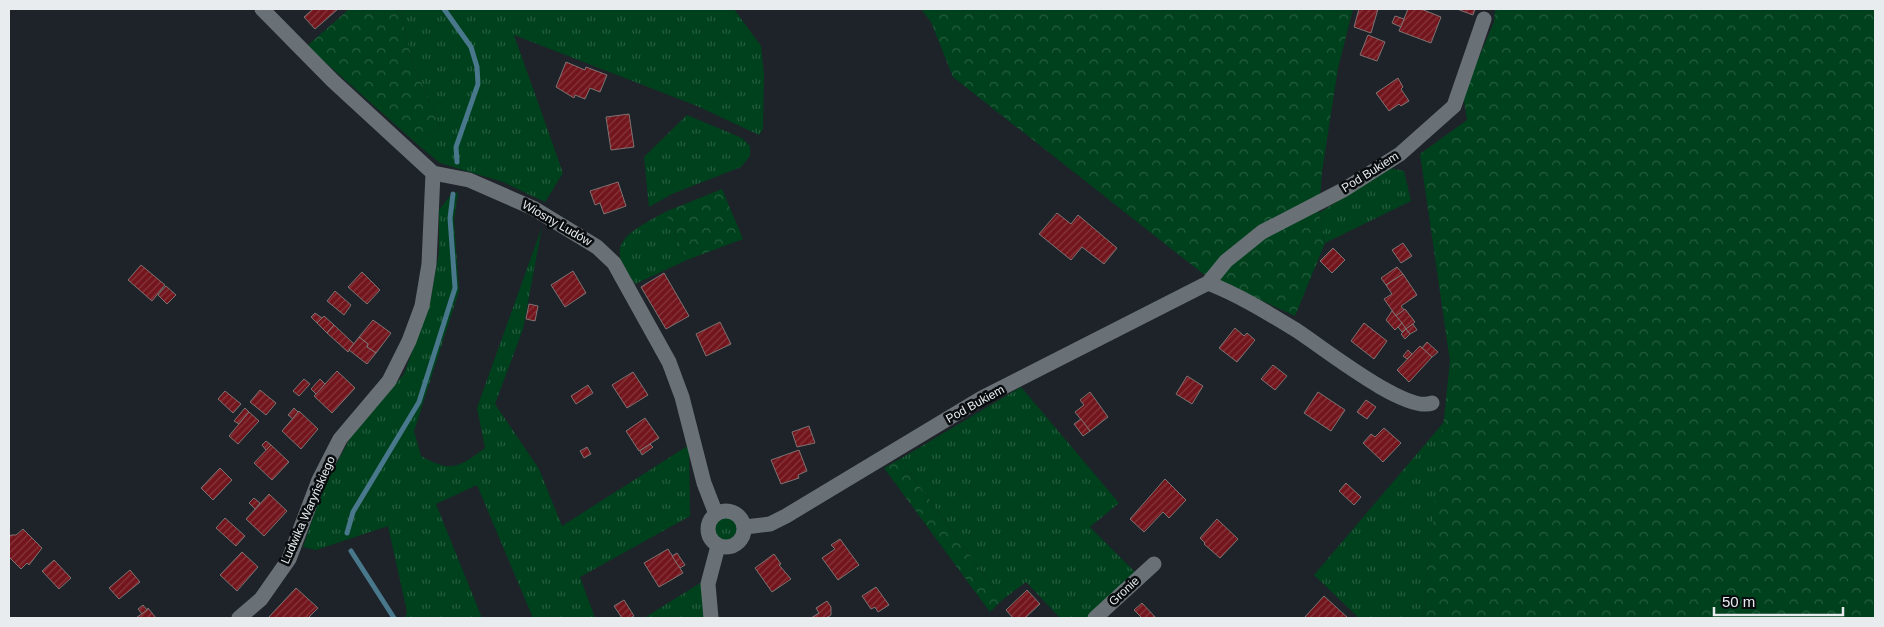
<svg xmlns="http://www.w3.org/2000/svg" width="1884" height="627" font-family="Helvetica,sans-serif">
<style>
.grass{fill:url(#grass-tufts)}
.forest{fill:url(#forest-crowns)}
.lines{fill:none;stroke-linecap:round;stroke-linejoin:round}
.stream{stroke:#49778c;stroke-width:5}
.building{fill:url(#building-hatch);stroke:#7e7373}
.street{stroke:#697076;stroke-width:15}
.labels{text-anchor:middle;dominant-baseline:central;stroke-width:5;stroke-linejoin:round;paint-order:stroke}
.street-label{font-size:12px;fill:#e8ecef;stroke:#090c0e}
</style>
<defs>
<pattern id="grass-tufts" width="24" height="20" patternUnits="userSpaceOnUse" patternTransform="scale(1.25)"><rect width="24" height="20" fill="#00411d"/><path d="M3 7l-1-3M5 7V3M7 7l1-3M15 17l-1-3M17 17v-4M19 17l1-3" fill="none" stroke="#255d3e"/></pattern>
<pattern id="forest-crowns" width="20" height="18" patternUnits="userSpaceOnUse" patternTransform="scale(1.25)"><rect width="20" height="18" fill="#00411d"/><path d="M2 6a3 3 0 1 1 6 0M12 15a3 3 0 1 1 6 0" fill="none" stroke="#255d3e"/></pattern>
<pattern id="building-hatch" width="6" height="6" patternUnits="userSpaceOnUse" patternTransform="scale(1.25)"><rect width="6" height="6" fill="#73151c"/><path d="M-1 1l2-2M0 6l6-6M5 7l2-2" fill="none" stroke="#87373d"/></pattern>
</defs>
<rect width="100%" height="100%" fill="#1d2328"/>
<g class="grass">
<polygon points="399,9 734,9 761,46 764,74 763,129 759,135 697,106 514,35 563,173 545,202 503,182 440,163 417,144 440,126 413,63"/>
<polygon points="687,115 742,138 750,146 750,156 741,167 672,194 649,207 644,157"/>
<polygon points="1389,168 1404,171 1411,201 1325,243 1319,213"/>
<path d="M458,192l-4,28 5,71 -45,140 7,25c30,17 37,12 64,-8l-8,-40 65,-181 -19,102 -28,75 44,65 23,57 127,-81 1,71 -110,61 15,41h-62l-56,-133 -41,19 46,114h-77l2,-6 -19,-86 -72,24 -13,-3 20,-59 30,-55 51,-59 26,-71 9,-51v-42l10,-13z"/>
<path d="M665,212l22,48 -52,24c-5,-8 -11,-16 -14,-24 -9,-24 28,-38 44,-48z"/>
<polygon points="1021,387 1119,503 1090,527 1136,573 1087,618 1060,618 1026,582 1002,600 900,459"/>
<polygon points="1444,422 1423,618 1359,618 1314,575"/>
<circle cx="725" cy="528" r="12"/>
<polygon points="702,582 704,618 644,618"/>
</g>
<g class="forest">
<polygon points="349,9 399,9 413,63 440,126 417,144 307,46"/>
<polygon points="921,9 1353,9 1338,68 1322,172 1319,213 1325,243 1295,316 1202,273 953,77 931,22"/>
<polygon points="1495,9 1875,9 1875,618 1423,618 1450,361 1420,154 1467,120 1463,94 1494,22"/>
<polygon points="722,189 743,239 687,260 665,212"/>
<polygon points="900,459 1002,600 990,612 884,468"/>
</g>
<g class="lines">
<g class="stream">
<polyline points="444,9 471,47 477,67 478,84 456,147 457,162"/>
<polyline points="347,533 353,512 419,402 455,288 450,218 453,194"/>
<polyline points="351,551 394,618"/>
</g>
</g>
<g class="building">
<polygon points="313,9 338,9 315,29 304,17"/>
<polygon points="1359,9 1378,9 1371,33 1354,27"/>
<polygon points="1408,9 1421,9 1441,17 1431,43 1399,31"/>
<polygon points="1457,9 1475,9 1473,15"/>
<polygon points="1395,16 1404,19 1401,27 1392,23"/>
<polygon points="1368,35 1385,42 1377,61 1360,55"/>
<polygon points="566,62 585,70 586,67 607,75 600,92 590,88 585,99 575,95 574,98 556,87"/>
<polygon points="1398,78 1403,87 1401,89 1409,101 1401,106 1399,104 1389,111 1376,93"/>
<polygon points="629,114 634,147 611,150 606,117"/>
<polygon points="618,182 626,206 604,214 600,203 595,205 590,191"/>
<polygon points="1057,213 1071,224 1078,215 1117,248 1104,264 1082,247 1071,260 1039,234"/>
<polygon points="1403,243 1412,256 1401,263 1392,250"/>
<polygon points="1333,248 1345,260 1332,273 1320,261"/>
<polygon points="141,265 165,285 152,301 128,280"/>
<polygon points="1397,267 1403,274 1386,285 1381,278"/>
<polygon points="573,271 586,293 565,307 551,285"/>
<polygon points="362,272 380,290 367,304 348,287"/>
<polygon points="664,273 689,316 666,329 641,287"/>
<polygon points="1403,274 1417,295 1401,306 1404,310 1396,316 1384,299 1392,294 1386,285"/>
<polygon points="166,286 176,295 167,304 158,295"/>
<polygon points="335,291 351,305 344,315 327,301"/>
<polygon points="529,304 538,306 535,321 526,319"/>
<polygon points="1405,309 1415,322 1406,329 1396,316"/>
<polygon points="1392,311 1402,323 1395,330 1386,320"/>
<polygon points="315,313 322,318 317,323 311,317"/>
<polygon points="324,316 334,325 327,333 317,323"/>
<polygon points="373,320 391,333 376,353 367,347 368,344 359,337"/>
<polygon points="720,322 731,344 706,356 696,334"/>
<polygon points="1364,323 1387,341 1374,359 1351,341"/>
<polygon points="1402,323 1406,329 1402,332 1398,327"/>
<polygon points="1413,324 1417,330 1410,334 1406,329"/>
<polygon points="334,325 354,344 348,352 327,333"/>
<polygon points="1235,328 1244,336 1247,333 1255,340 1237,362 1219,348"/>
<polygon points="1406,329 1410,334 1405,339 1401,334"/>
<polygon points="359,337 368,344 367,347 376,353 367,364 349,350"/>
<polygon points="1427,342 1438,352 1432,357 1422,348"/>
<polygon points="1420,346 1432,357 1409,382 1397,370"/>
<polygon points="1408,350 1412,354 1407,359 1403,356"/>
<polygon points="1273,365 1287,376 1275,390 1261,379"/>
<polygon points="337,371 355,388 332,413 314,396"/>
<polygon points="633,372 648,395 627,408 612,385"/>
<polygon points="1187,376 1203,386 1192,404 1176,394"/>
<polygon points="304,379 310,384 299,396 293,391"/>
<polygon points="320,379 325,384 316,394 311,389"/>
<polygon points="588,385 593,393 576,404 571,396"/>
<polygon points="260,390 276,403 266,415 250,402"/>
<polygon points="225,391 241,404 233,413 218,399"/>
<polygon points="1090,392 1108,417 1090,431 1075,412 1084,405 1080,400"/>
<polygon points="1318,392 1345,410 1331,431 1304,413"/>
<polygon points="1366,400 1376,407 1367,419 1357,412"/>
<polygon points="245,408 249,412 239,424 234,421"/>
<polygon points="294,408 298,412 293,419 288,415"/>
<polygon points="299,411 318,429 301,449 282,431"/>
<polygon points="249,412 259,421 238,444 229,436"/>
<polygon points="645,418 659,438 639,451 626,431"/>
<polygon points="1081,419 1090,431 1083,436 1074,424"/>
<polygon points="809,426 815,443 797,447 792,432"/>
<polygon points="1384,428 1401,443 1383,462 1363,443 1371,434 1375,437"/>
<polygon points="266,441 271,445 266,450 262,445"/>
<polygon points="650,444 653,447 642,455 640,451"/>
<polygon points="271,445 289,462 272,480 254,463"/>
<polygon points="587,447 591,454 584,458 580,451"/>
<polygon points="799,450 807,471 798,475 799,478 781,484 771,460"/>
<polygon points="220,468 232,480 213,500 201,488"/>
<polygon points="1165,479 1186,500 1169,518 1163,512 1144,532 1130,519"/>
<polygon points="1346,483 1361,497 1354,505 1339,491"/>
<polygon points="269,494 287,511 264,536 246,519"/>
<polygon points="254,498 260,503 255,509 249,503"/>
<polygon points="225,518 245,536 236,546 216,528"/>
<polygon points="1217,519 1238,539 1220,558 1204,544 1205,543 1200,538"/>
<polygon points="23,529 42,548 29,565 27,563 21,569 9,557 9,537 11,535 16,535"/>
<polygon points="840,539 859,565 838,580 822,558 835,549 831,545"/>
<polygon points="668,549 683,573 659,587 644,563"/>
<polygon points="242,552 258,567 237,591 220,575"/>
<polygon points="677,553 685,565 680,568 672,556"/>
<polygon points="774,554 781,564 779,565 791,579 772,592 755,568"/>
<polygon points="54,560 71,578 59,589 42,571"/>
<polygon points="130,570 140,582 119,599 109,588"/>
<polygon points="876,587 889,605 878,612 875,607 871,609 862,596"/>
<polygon points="296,588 318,608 308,618 268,618"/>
<polygon points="1027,590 1040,604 1025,618 1013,618 1006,610"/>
<polygon points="1324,596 1348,618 1304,618"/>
<polygon points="624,600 634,616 630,618 622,618 614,606"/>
<polygon points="827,601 831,607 831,615 826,618 811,618 819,613 816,608"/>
<polygon points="1142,603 1156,618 1142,618 1134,610"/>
<polygon points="143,605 147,610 142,614 138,609"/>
<polygon points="148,608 156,618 136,618 147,610"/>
</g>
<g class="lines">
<g class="street">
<polyline points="262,9 333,81 433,173 469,180 533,208 597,247 614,263 669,362 682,397 704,483 716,514"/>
<path d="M1208,283c31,12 60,30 88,47 25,16 110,84 136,73"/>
<circle cx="726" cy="529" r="18"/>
<polyline points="745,527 770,524 786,516 982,398 1208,283 1226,261 1262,232 1345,189 1400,154 1454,106 1484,19"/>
<polyline points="239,618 261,599 289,559 319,480 340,439 389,381 409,341 422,306 429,264 433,173"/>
<polyline points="711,618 708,584 718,546"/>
<polyline points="1095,618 1154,564"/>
</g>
</g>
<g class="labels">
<g class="street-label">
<text transform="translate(1370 172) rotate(-32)">Pod Bukiem</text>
<text transform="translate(557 223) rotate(30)">Wiosny Ludów</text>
<text transform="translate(975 404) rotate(-29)">Pod Bukiem</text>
<text transform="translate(308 510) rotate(-66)">Ludwika Waryńskiego</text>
<text transform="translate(1124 591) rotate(-43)">Gronie</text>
</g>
</g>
<rect width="1884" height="627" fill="none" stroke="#e8ecef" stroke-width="20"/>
<path d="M1714 607v8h129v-8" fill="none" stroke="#e8ecef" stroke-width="2.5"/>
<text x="1722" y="607" font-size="15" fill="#e8ecef" stroke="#090c0e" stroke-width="4" paint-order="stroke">50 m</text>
</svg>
